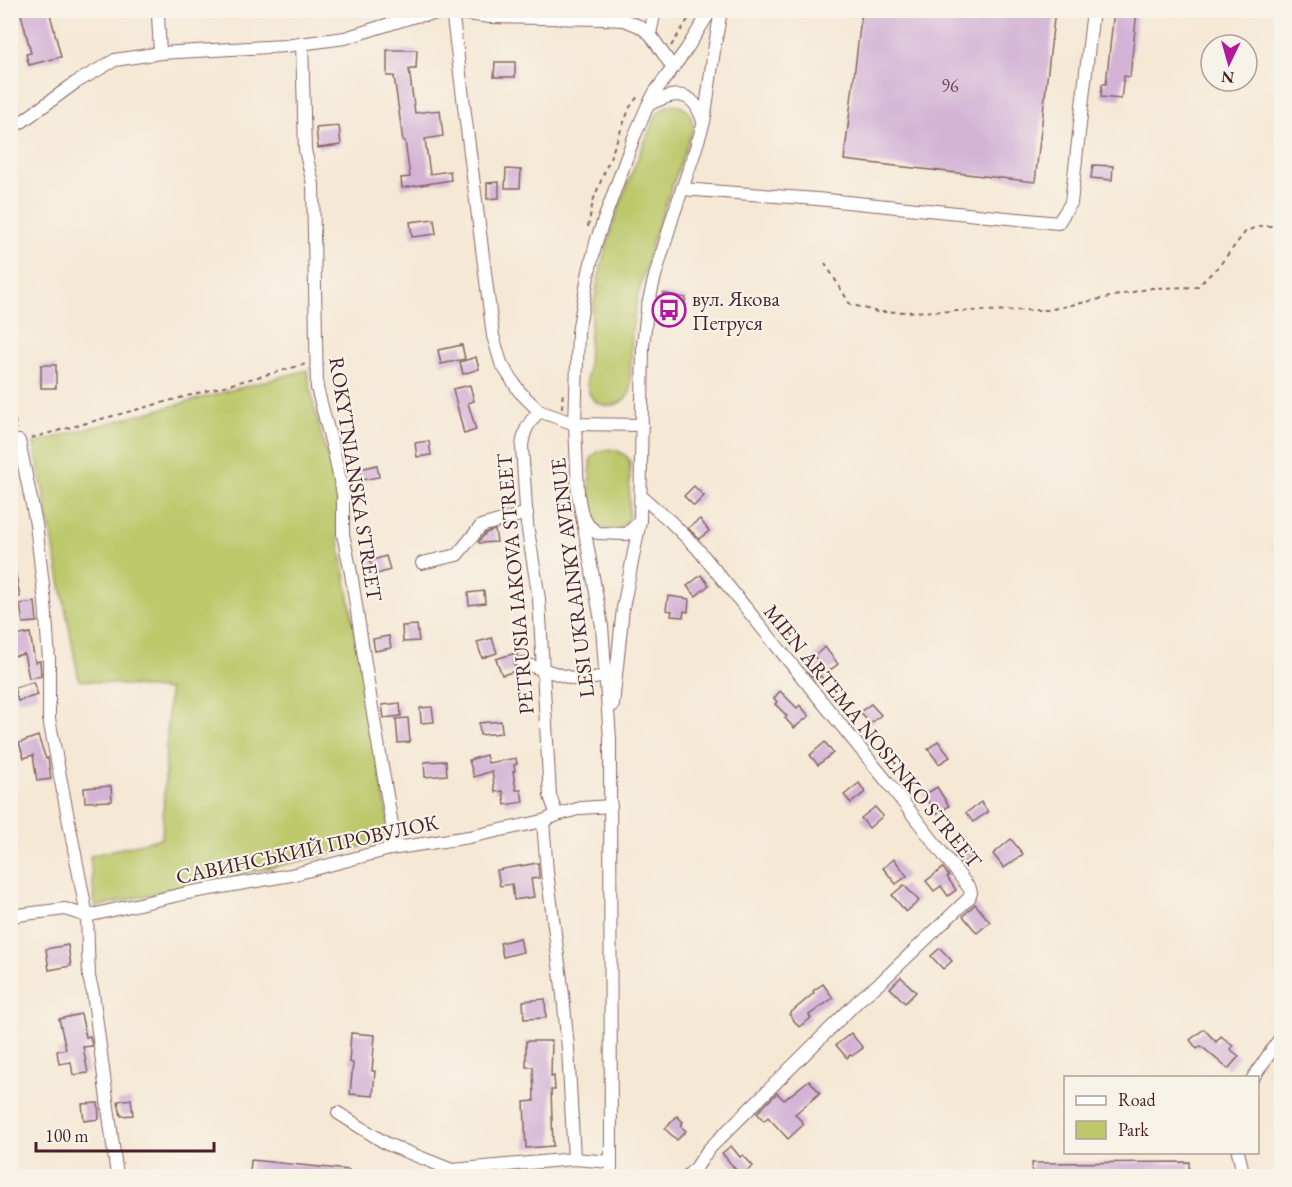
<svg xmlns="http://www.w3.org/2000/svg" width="1292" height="1187" font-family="'EB Garamond',serif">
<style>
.green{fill:#bcc86a;stroke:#83744a;stroke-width:1.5}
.building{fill:#d3b2d6}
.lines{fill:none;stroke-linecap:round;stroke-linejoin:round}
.minor-casing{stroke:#866566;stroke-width:14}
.path{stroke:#866566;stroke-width:2;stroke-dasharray:4.5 4.5;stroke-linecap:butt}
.minor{stroke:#fff;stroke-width:12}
.labels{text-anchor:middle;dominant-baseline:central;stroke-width:4.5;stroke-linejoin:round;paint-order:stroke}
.number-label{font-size:18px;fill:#6c4456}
.poi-label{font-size:21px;fill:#4a1f2b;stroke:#f7f3e8;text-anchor:start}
.street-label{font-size:21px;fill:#4a1f2b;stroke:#f7f3e8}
</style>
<rect width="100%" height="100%" fill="#f7f3e8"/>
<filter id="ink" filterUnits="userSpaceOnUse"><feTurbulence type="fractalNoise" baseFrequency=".0167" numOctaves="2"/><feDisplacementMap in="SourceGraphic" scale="12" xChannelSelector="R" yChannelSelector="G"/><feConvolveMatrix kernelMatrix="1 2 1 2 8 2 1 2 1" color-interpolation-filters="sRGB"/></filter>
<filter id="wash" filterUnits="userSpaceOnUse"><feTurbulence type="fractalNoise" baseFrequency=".008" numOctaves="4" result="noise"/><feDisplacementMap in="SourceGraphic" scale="24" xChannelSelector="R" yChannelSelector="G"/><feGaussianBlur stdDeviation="1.35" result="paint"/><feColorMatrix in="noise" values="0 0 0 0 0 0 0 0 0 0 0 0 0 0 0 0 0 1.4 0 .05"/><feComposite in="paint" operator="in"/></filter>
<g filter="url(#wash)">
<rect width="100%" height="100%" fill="#f5e8d4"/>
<g class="green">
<path d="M675,104c13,4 18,11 18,24l-40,112 -16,59 -5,29 -2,64c-3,6 -7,10 -13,12 -12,5 -26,-2 -29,-14 -2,-8 -1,-16 0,-23 2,-93 31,-168 68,-251 5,-8 10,-10 19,-12z"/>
<polygon points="307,370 314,407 338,496 339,542 392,840 95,907 90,856 162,838 169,690 79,680 34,443"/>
<path d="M610,449c9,2 15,4 20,12l-1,54 -2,6 -10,9 -19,-3 -5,-5 -3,-8v-53c5,-10 9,-10 20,-12z"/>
</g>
<g id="blocks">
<g class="building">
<polygon points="20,10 49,10 61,57 29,65 26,54 31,53"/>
<polygon points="862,10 1055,10 1035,182 844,160"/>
<polygon points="1114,10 1137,10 1130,77 1124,76 1121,99 1101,97 1102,84 1106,84"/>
<polygon points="387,50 417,50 416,69 409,69 415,113 440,110 443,136 425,139 430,174 450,171 451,180 402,188 401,178 410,177 405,141 403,141 394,76 387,76"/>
<polygon points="495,62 515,62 515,77 494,77"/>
<polygon points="339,126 341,145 318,148 316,128"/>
<polygon points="1093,165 1113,166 1112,180 1091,178"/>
<polygon points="506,169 521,170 520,188 505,188"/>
<polygon points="499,182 499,198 487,199 487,183"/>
<polygon points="434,219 436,234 412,237 410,222"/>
<polygon points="663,293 686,298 683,312 660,308"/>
<polygon points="462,345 465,359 441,364 438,350"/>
<polygon points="476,357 479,369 463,374 460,362"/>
<rect x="41" y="365" width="15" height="23"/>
<polygon points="470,385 474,401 468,403 476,430 464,434 453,389"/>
<polygon points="429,441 431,455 417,457 415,443"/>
<polygon points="377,465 379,477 362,480 360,469"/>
<polygon points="694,486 704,496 694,506 684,496"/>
<polygon points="700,519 709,531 699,539 688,528"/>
<polygon points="495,530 497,542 479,543 479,541 486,533"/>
<polygon points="386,556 390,570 374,575 370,561"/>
<polygon points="15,569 20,597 10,599 10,570"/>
<polygon points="701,575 709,585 696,596 687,586"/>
<polygon points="484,591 485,603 469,605 468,593"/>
<polygon points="668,596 689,599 688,612 684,611 683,617 671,616 672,611 666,610"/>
<polygon points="35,602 37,622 23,623 20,604"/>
<polygon points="417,625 419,641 403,642 402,626"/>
<polygon points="30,633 35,662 40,661 41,676 29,678 24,654 14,656 11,637"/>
<polygon points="389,636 391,648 375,651 373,639"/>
<polygon points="492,638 497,653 482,658 477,642"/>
<polygon points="825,647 838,664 829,671 831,675 824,681 821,676 815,680 809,673 820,664 814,656"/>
<polygon points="516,653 517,656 514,660 514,664 519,670 502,675 496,659"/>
<polygon points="33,682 38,695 18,701 14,688"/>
<polygon points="780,691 797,708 800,705 809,716 794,728 785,718 787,716 775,704 777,702 774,698"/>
<polygon points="400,703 401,716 384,718 382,705"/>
<polygon points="871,704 881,715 870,724 860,712"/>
<polygon points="432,707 434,722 421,723 420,708"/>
<polygon points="408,718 410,742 398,743 396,719"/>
<polygon points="501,721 502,733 480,735 479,723"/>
<polygon points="38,736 46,759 48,758 51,779 37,781 33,755 24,758 19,743"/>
<polygon points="938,741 950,757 939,764 928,749"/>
<polygon points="825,742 833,753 818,765 810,755"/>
<polygon points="486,755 488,763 516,758 517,764 514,765 515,771 513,771 516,790 521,790 523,802 505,805 503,791 495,792 492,771 474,777 469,760"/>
<polygon points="446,761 447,775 425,777 424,762"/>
<polygon points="859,783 865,792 851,803 844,795"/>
<polygon points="111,786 112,801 85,802 84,788"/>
<polygon points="937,787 949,806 936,814 924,795"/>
<polygon points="981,802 988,812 973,822 966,813"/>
<polygon points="875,807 883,816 869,828 861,818"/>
<polygon points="1011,839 1023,854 1004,868 993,854"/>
<polygon points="966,845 974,854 962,865 954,855"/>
<polygon points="894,859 907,876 896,884 883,868"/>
<polygon points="538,863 539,878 531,879 534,897 514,900 512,884 500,886 497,870"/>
<polygon points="943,868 949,876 947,877 956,890 948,896 941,886 934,891 926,881"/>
<polygon points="904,885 919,901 906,912 892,895"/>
<polygon points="975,904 990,922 977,933 963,916"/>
<polygon points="520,938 523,952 503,957 500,943"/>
<polygon points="68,945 71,966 49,970 46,949"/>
<polygon points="940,948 952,961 943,969 931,956"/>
<polygon points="901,977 916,992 905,1003 890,988"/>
<polygon points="823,984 833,998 809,1015 811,1018 799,1027 789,1014 814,993 813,991"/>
<polygon points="545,999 546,1018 524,1019 523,1001"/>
<polygon points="81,1014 86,1037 90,1036 92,1046 83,1047 88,1073 73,1075 71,1062 59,1064 57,1051 66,1049 59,1019"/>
<polygon points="1204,1029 1216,1042 1221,1036 1233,1046 1230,1049 1239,1056 1228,1069 1201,1046 1197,1049 1190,1040"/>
<polygon points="351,1033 375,1035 372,1071 375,1071 373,1096 350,1094 353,1063 349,1062"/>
<polygon points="851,1033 863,1048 852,1056 850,1055 847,1058 836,1045"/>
<polygon points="526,1041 552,1041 551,1077 554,1076 555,1090 551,1090 553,1146 526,1148 524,1102 534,1101 533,1067 526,1067"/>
<polygon points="809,1080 820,1093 795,1114 804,1124 788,1139 768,1117 764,1121 757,1113 777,1093 784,1100"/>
<polygon points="131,1099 133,1115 121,1116 118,1101"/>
<polygon points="98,1103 99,1119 84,1121 82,1104"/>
<polygon points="677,1116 683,1122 680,1126 686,1131 677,1140 665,1129"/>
<polygon points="731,1146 740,1157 743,1155 753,1166 741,1176 722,1153"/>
<polygon points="251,1160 349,1170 349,1176 287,1176 250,1173"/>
<polygon points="1189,1162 1189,1176 1032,1176 1032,1163"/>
</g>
</g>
</g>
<g filter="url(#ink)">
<use href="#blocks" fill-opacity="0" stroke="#866566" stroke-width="1.5"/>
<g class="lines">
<g class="minor-casing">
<g id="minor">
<polyline points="156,10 158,15 160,53"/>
<polyline points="452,10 493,336 501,363 519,391 539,411 575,424 642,425"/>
<polyline points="452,12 490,17 602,19 624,20 639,26 650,34 673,68"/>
<polyline points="650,34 655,10"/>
<polyline points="302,43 305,150 313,184 317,388 334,452 343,494 343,534 351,573 372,708 396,848"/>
<path d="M648,105c14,-7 33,-17 46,-2 4,5 7,12 9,18"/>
<polyline points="10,128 23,121 75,83 115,60 160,53 285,46 345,38 415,16 452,12 452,10"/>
<polyline points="682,189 817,199 1058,223 1071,203 1093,10"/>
<path d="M539,411c-11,13 -15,19 -17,35l5,78 12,75 11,197 7,19"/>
<polyline points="19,441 36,524 45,603 49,660 49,719 87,916 89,977 93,993 117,1176"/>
<polyline points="641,496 670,521 697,548 889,784 970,889 971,893 969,898 881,982 860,999 708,1150 696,1168 687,1176"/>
<polyline points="583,516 588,525 597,533 627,534 640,521"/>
<polyline points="422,563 457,555 481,526 527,513"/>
<polyline points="522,663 574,679 588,679 605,676"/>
<polyline points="613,705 623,608 640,521 643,346 647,309 655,276 673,216 693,157 704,122 714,51 721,10"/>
<polyline points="543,821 547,872 563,995 568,1048 574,1159"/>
<polyline points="10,916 65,909 87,916 187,893 291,875 390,849 469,837 543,821 557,815 581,808 611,806"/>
<polyline points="1253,1078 1282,1035"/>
<polyline points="338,1113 387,1144 452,1170 451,1175"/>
<polyline points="1238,1152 1244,1176"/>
<polyline points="452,1170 574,1159 611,1162"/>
<polyline points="611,1176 610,739 602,626 578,494 575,424 578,332 589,271 597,239 634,137 648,105 655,92 686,50 711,10"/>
</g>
</g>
<g class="path">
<polyline points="1281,43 1282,43"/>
<polyline points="671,46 694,10"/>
<polyline points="588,227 593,201 630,107 638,96"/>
<polyline points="825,263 850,304 877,312 1048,310 1152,288 1197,287 1219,266 1246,231 1260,226 1282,226"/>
<polyline points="10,402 17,429"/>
<polyline points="562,408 563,390"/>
<polyline points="31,438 306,364"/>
</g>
<use href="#minor" class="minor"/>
</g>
</g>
<defs>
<g id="bus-ring" transform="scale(1.725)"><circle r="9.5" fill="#f7f3e8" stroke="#b5179e" stroke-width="1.5"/><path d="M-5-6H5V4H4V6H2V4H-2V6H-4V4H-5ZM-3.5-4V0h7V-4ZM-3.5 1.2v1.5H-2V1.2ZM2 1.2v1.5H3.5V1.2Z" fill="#b5179e"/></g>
</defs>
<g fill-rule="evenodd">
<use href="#bus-ring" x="669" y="310"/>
</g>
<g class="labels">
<g class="number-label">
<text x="950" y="85">96</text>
</g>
<g class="poi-label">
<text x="692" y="298">вул. Якова<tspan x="692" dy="24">Петруся</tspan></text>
</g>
<g class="street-label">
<text transform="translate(356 479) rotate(81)">ROKYTNIANSKA STREET</text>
<text transform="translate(572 578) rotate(-97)">LESI UKRAINKY AVENUE</text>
<text transform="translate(515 584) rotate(-95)">PETRUSIA IAKOVA STREET</text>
<text transform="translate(873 736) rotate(51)">MIEN ARTEMA NOSENKO STREET</text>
<text transform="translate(307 849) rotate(-12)">САВИНСЬКИЙ ПРОВУЛОК</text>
</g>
</g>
<rect width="1292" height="1187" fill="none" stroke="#f7f3e8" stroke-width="36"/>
<rect x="1064" y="1076" width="195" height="78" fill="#f7f3e8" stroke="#b29e9c" stroke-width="1.5"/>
<rect x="1076" y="1096" width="30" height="9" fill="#ffffff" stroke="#b29e9c" stroke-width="1.5"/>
<text x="1118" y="1106" font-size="18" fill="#4a1f2b">Road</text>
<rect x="1076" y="1121" width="30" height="18" fill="#bcc86a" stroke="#b29e9c" stroke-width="1.5"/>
<text x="1118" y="1136" font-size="18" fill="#4a1f2b">Park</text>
<g transform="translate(1229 63) rotate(185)"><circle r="28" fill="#f7f3e8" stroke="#b29e9c" stroke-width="1.5"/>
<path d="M0-4.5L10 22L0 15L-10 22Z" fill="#b5179e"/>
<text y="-9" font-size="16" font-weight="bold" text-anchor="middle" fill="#4a1f2b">N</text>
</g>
<path d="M36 1142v9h178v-9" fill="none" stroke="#4a1f2b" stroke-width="3"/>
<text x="45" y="1142" font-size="18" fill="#4a1f2b" stroke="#f7f3e8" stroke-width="4.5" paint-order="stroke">100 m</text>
</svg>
